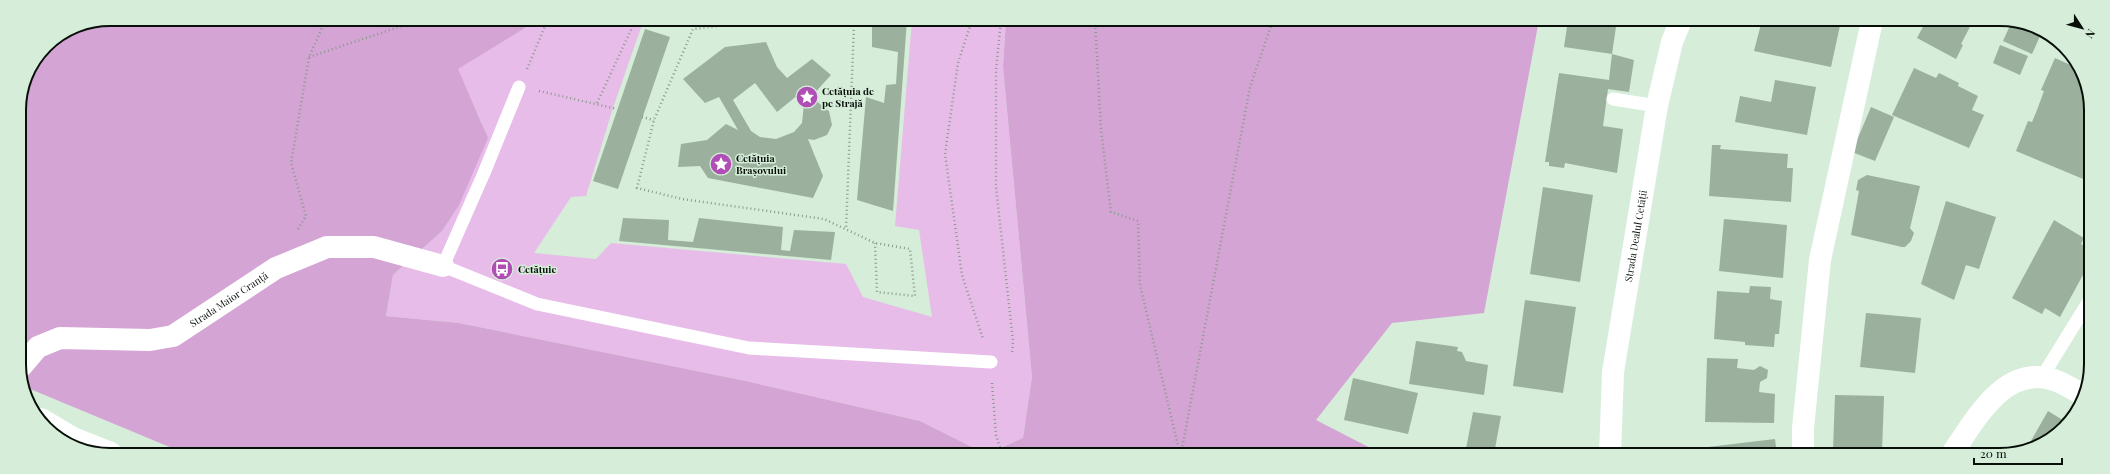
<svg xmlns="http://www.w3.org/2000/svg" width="2110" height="474" font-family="'Playfair Display',serif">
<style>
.green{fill:#e8bce8}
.forest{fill:#d4a4d4}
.building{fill:#9bb19e;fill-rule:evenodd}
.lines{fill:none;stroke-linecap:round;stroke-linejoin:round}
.path{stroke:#899b8c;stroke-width:2.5;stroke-dasharray:1 3;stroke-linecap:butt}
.lane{stroke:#fff;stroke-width:13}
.street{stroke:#fff;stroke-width:22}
.labels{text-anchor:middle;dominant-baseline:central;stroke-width:3;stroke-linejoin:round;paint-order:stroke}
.poi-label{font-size:10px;font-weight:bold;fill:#070f08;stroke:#d5edd9;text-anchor:start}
.street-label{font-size:10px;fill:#070f08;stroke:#d5edd9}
.rim{fill:none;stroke:#070f08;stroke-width:2}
</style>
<rect width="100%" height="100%" fill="#d5edd9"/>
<polygon class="green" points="528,19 644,19 613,108 586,196 571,197 534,253 596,259 611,243 846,264 863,297 932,317 919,230 895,226 912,20 1006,20 1003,67 1032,377 1023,438 986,454 920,421 746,381 459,323 386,316 393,275 442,231 482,123 457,69 525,28"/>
<g class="forest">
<polygon points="110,19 528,19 525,28 458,69 488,138 459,205 442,231 393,275 386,316 459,323 746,381 920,421 986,454 184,453 23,386 21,382 19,105 26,75 46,46 76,26"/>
<polygon points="1006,20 1539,20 1484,313 1392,323 1316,420 1382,454 987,454 1023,438 1032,377 1003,67"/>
</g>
<g class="building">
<polygon points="872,20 907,20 893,211 857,200 866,97 884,103 886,85 896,84 898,52 872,47"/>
<polygon points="1568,20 1617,20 1612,54 1564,47"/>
<polygon points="1750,20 1841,21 1831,67 1754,51 1761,24"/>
<polygon points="1926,21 1973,21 1961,44 1963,45 1956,59 1917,38"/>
<polygon points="2012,21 2017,21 2041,34 2032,54 2003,41"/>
<polygon points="645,29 670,37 618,189 593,181"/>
<path d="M766,42l11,25 10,11 25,-19 19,16 -20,22 18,14 3,14 -5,10 -13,5 -6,-1 15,37 -10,22 -105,-20 -8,-12 -22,1 3,-23 26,-4 19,-16 12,6 -19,-33 -14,6 -22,-24 42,-32zM755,83l22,29 22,-18 5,10 -2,19 -8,9 -18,7 -16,-2 -9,-6 -18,-31z"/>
<polygon points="2000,45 2028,56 2020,75 1993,63"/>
<polygon points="1612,54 1634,60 1629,92 1608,89 1603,126 1623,129 1617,173 1565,163 1564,168 1549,166 1549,162 1545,162 1559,73 1609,80"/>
<polygon points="2055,58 2075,67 2089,92 2089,177 2088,181 2016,151 2028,121 2032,122 2037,110 2044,91 2041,90"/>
<polygon points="1914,68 1936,78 1939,73 1959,83 1958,86 1978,96 1972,110 1984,115 1969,148 1892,115"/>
<polygon points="1775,80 1816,87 1807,135 1735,122 1740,96 1771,102"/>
<polygon points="1871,107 1894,117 1875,161 1852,152"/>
<polygon points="1712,145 1721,145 1720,149 1788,154 1787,168 1793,168 1791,202 1709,196"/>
<polygon points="1867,175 1920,186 1910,228 1914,233 1911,241 1905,247 1902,247 1851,235 1859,191 1856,190 1858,180"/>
<polygon points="1543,187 1593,195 1580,282 1530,274"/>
<polygon points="1946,201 1996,217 1979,269 1966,265 1954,300 1921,284"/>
<polygon points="623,218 669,220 668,240 693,242 699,218 783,227 781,250 790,251 794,230 835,232 831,260 619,241"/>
<polygon points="1724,219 1787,225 1783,278 1719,271"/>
<polygon points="2054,220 2084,238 2081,244 2089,249 2089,264 2060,317 2045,308 2042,314 2012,298"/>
<polygon points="1750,286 1771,287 1770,299 1782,301 1779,334 1775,334 1774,347 1745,345 1745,342 1714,339 1717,291 1749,293"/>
<polygon points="1525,300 1576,307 1563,393 1513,386"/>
<polygon points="1866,313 1921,318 1915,373 1860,367"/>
<polygon points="1416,341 1458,347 1457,351 1462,352 1466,361 1488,365 1484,395 1409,384"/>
<polygon points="1707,358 1738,359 1737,368 1754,370 1760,366 1768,370 1767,378 1760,382 1759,392 1775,394 1774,423 1705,422"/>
<polygon points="1353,378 1418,393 1408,434 1344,420"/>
<polygon points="1835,395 1884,396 1882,452 1833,450"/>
<polygon points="2048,411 2066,422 2060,432 2028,446"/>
<polygon points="1473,412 1501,416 1494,454 1465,454"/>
<polygon points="1775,439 1777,455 1709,455 1708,447"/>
</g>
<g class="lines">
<g class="path">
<polyline points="768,20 693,29 654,120 637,188 682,199 824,219 875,243 910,249 915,296 877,292 875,243"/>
<polyline points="775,20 854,25 846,229"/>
<polyline points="972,20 958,63 945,154 962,275 983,339"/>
<polyline points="1001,20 996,70 996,187 1013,341 1012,354"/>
<polyline points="1095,20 1101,130 1111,212 1138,221 1140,285 1180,454"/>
<polyline points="309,57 423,19"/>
<polyline points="527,69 548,19"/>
<polyline points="539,91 617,109"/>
<polyline points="597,103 636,19"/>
<polyline points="642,117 654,120"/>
<polyline points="298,229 306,216 291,163 309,57 326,19"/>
<polyline points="992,383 996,435 1002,454"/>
<polyline points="1181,454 1250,87 1273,20"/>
</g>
<g class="lane">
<polyline points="519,87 484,173 443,266 537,304 749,348 991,362"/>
<polyline points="1613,99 1657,106"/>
<polyline points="2042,377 2089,301"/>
</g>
<g class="street">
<path id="s1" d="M21,367l17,-20 22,-9 90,2 23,-4 103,-68 51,-21h47l69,19"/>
<polyline points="41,419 73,438 111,453"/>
<path id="s2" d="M1610,454l3,-82 44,-266 15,-64 9,-22"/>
<polyline points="1803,455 1803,428 1820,260 1872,21"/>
<path d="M1951,455c24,-34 53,-92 103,-75 10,3 19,10 28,14"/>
</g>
</g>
<defs>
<g id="sight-disc" transform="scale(1.15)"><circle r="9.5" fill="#b14eb5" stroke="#d5edd9"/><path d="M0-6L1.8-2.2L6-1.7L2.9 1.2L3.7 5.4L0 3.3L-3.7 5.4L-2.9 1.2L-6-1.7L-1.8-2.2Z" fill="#fff"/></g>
<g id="bus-disc" transform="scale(1.15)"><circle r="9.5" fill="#b14eb5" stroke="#d5edd9"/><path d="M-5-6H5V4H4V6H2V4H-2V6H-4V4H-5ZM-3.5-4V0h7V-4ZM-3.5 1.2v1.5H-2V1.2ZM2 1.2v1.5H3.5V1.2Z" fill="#fff"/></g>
</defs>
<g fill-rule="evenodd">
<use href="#sight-disc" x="807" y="97"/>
<use href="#sight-disc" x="721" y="164"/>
<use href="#bus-disc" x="502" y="269"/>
</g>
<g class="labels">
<g class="poi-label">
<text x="822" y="91">Cetățuia de<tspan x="822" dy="12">pe Strajă</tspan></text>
<text x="736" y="158">Cetățuia<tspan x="736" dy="12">Brașovului</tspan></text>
<text x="518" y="269">Cetățuie</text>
</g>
<g class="street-label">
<text stroke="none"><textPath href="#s2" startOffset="220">Strada Dealul Cetății</textPath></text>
<text stroke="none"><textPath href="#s1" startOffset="230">Strada Maior Cranță</textPath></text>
</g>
</g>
<path d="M0 0H2110V474H0ZM110 26H2000A84 84 0 0 1 2084 110V364A84 84 0 0 1 2000 448H110A84 84 0 0 1 26 364V110A84 84 0 0 1 110 26Z" fill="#d5edd9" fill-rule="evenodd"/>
<path class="rim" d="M110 26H2000A84 84 0 0 1 2084 110V364A84 84 0 0 1 2000 448H110A84 84 0 0 1 26 364V110A84 84 0 0 1 110 26Z"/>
<g transform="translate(2082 28) rotate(126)" stroke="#d5edd9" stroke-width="3" paint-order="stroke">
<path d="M0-3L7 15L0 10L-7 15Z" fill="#070f08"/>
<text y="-6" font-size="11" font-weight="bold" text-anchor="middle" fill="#070f08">N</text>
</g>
<path d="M1974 458v6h88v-6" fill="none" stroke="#070f08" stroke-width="2"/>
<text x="1980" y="458" font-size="12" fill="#070f08" stroke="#d5edd9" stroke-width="3" paint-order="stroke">20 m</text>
</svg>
